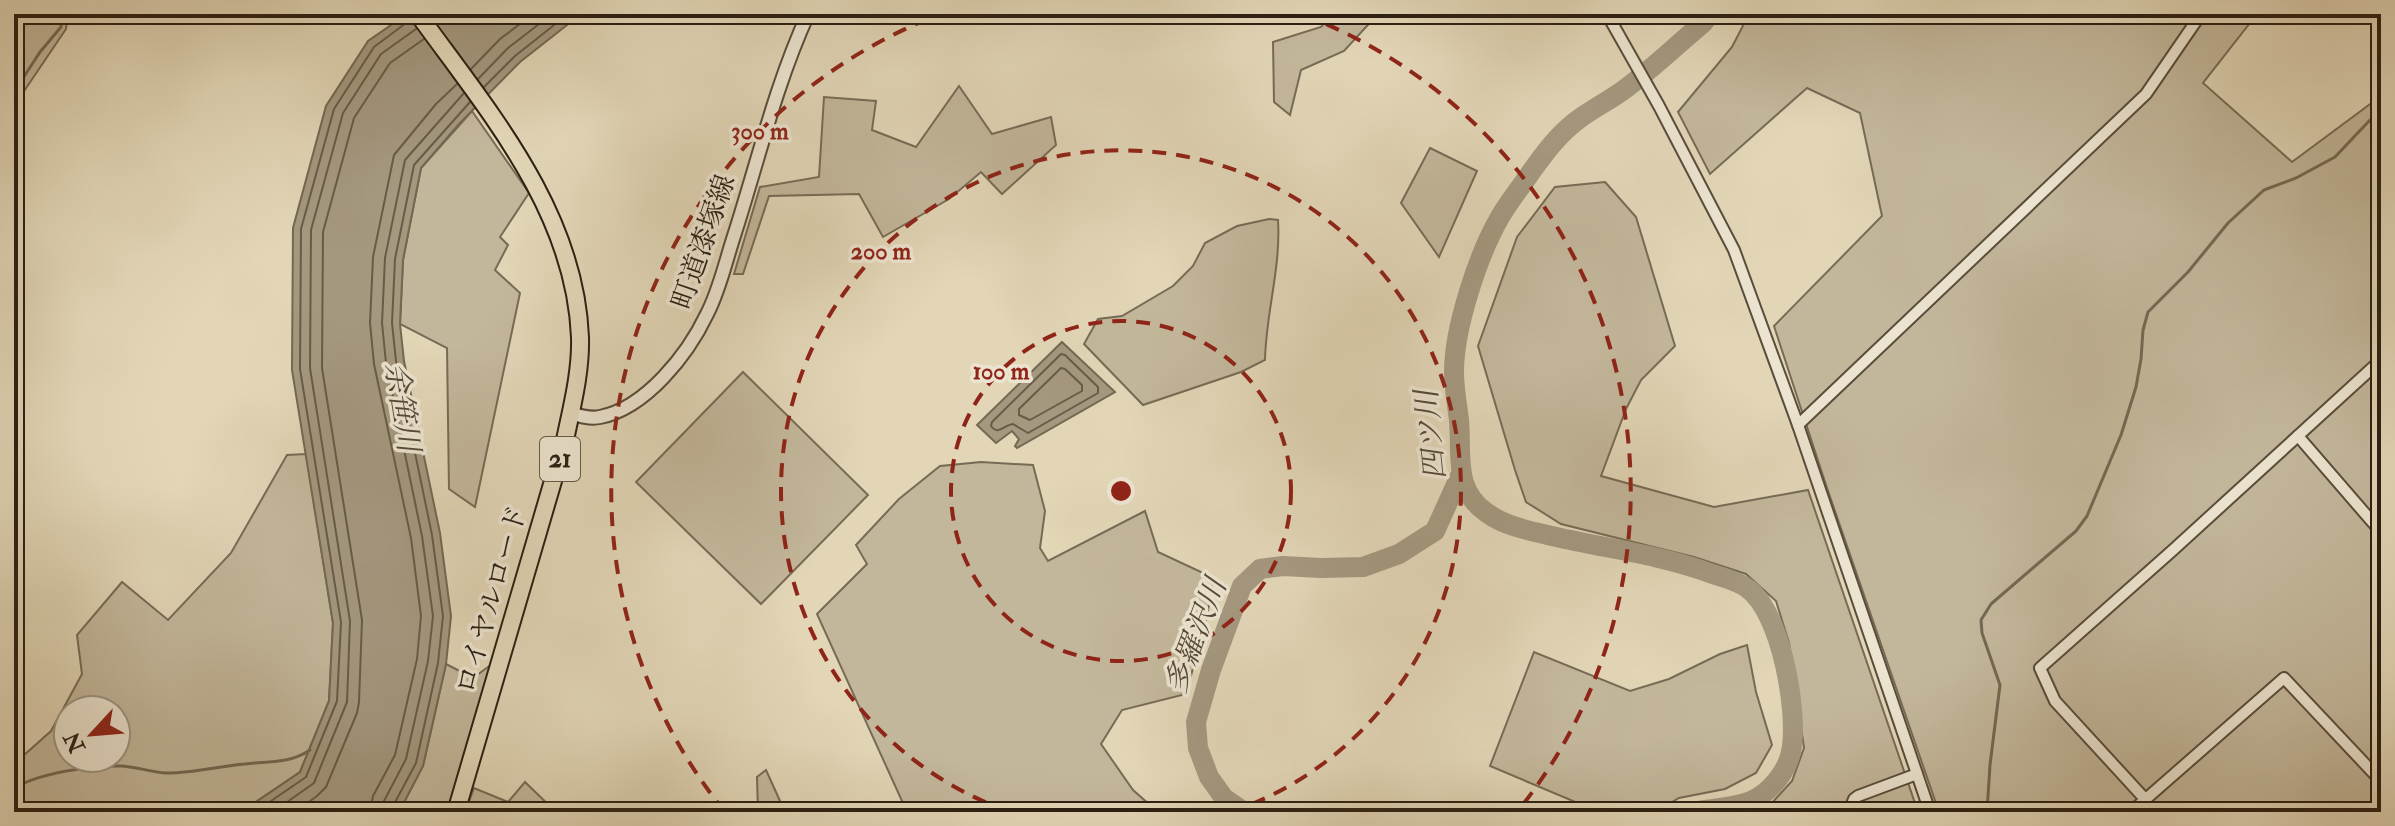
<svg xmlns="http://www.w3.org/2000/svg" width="2395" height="826" font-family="'IM FELL Double Pica','Noto Serif JP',serif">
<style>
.green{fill:#c3b79b;stroke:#776b56;stroke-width:2;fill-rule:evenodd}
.water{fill:#a4987f;stroke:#746853;stroke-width:2}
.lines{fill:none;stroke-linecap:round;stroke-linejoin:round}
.shore{stroke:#685c48;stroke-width:2}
.stream{stroke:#746853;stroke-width:3}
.river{stroke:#a4987f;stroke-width:20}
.minor-casing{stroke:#594d3b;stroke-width:14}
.tertiary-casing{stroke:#594d3b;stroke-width:16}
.primary-casing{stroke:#2b1f12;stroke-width:20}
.minor{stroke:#ece4d0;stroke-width:10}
.tertiary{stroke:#ece4d0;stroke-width:12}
.primary{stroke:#e2d6b7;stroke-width:16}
.ring{fill:none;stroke:#8f2418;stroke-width:4;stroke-dasharray:14 10}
.labels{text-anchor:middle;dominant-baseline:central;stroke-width:7;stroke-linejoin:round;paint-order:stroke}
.shield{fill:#ece4d0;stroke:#655a4b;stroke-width:2}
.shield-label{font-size:26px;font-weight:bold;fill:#2b1f12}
.street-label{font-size:28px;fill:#2b1f12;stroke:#ece4d0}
.water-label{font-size:30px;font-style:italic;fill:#554938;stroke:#ece4d0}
.centre{fill:#8f2418;stroke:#ece4d0;stroke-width:4}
.ring-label{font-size:24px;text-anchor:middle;font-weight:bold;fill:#8f2418;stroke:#ece4d0;stroke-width:7;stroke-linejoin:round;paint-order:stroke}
</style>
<rect width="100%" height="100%" fill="#e2d6b7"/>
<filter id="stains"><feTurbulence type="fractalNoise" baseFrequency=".0025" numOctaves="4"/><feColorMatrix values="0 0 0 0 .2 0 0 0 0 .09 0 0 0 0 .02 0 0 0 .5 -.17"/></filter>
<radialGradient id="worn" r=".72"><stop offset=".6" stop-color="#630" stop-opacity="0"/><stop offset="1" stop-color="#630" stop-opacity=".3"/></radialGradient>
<g class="green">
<polygon points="14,14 68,14 66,29 14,106"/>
<polygon points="1333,14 1378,14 1344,51 1301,70 1290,115 1274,102 1273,42 1321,27"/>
<polygon points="1749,14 2257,14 2203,83 2292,162 2381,96 2381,812 1939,812 1827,488 1774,326 1882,216 1860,113 1807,88 1710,174 1678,112 1732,47"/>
<polygon points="959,86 992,134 1051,117 1056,145 1002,194 981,172 949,199 883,237 859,194 769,196 743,274 734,274 760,187 819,177 824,97 876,101 872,130 916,147"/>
<polygon points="472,111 529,193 500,237 508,245 495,270 520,293 475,507 449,489 447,348 400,324 403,260 421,168"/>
<polygon points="1430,148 1477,171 1439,257 1401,203"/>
<polygon points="1605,182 1636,217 1675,346 1641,380 1626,409 1601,476 1714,507 1808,490 1918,812 1749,812 1769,806 1792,781 1804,748 1789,643 1776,601 1746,574 1694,557 1561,524 1526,502 1515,470 1478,346 1517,237 1555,187"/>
<path d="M1269,219l9,1c3,48 -12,92 -13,140l-24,12 -98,33 -59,-61 14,-25 24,-3 51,-30 20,-20 12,-23 32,-17z"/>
<polygon points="743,372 868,495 761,604 636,482"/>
<path d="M306,454l27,169 -4,78 -29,71 -59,40h-227v-48l37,-33 31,-57 -5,-39 45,-53 46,38 63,-67 56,-98zM68,710h48v48h-48z"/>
<polygon points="981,462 1033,465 1045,511 1040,548 1048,561 1145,511 1158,552 1214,578 1206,621 1186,694 1122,710 1101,744 1133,790 1158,812 907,812 817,614 867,564 856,545 899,499 940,466"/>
<polygon points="1747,645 1756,692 1772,745 1756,773 1725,789 1679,798 1655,812 1599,812 1490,766 1534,652 1630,691 1669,679 1720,654"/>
<polygon points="446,664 473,678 492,664 447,812 399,812 423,766"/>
<polygon points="766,770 785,812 758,812 757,777"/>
<polygon points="525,782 556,812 465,812 474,788 508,802"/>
</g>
<g class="water">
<polygon points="407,14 581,14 520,62 459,124 421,168 403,260 400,324 404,361 440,533 451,616 446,664 423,766 399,812 241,812 300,772 329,701 333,623 292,370 293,228 326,106 368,41"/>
<polygon points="1062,342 1115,392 1017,448 1015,446 1019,439 1012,431 996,443 977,425"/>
</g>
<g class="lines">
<g class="shore">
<polyline points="471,69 500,39 533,14"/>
<polyline points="478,79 508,48 552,14"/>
<polyline points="484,87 515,56 568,14"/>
<path d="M1061,354l4,1 33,32v6l-70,40 -15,-9c-10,1 -14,12 -22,2l1,-4z"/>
<polygon points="1061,368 1065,369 1082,385 1082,391 1030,420 1019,415 1019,409"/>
<polyline points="255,812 306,777 337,701 341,622 300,369 301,229 334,109 374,47 410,20"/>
<polyline points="273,812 314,783 347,702 350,621 310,368 311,230 343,113 381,54 416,29"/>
<polyline points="295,812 317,796 326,787 357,713 359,702 362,620 322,368 323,232 354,118 390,63 424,39"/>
<polyline points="370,812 373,796 395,755 417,659 421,616 411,538 374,364 370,323 373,257 394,155 436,104 457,84"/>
<polyline points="382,812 384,801 406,759 428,661 433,616 422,536 386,363 382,323 385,258 405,160 464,93"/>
<polyline points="392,812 393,806 416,763 438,663 443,616 432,535 396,361 392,323 395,259 414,165 470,102"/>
</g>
<g class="stream">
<polyline points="14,92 40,52 61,27 62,14"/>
<path d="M14,789c22,-16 80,-24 108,-23 15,1 29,6 43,7 25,1 54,-7 80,-9 24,-3 44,0 65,-14"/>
<polyline points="1987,812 1990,765 2000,685 1982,633 1981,620 1991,604 2076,531 2087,516 2121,435 2136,387 2141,359 2143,330 2148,312 2188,272 2228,223 2264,190 2296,178 2335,157 2369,121 2381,112"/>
</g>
<g class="river">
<polyline points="1244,812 1224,798 1209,777 1198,748 1196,722 1211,670 1242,586 1260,569 1283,566 1321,568 1363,567 1399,554 1435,531 1460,476"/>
<path d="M1692,812c28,-6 56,-2 78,-24 10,-10 18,-22 21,-36 8,-39 -10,-141 -44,-164 -11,-8 -27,-11 -40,-16 -47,-17 -97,-23 -146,-34 -25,-6 -53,-10 -74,-25 -34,-23 -25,-58 -28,-93 -2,-16 -5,-32 -5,-48 0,-44 24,-117 46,-155 9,-16 21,-30 31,-45 13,-18 26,-36 44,-50 15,-12 34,-21 50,-33 26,-19 53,-45 78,-66l7,-9"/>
</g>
<g class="minor-casing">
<g id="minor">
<polyline points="1607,14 1659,106 1734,250 1798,425 1930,812"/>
<polyline points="1798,425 2146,94 2201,14"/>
<polyline points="2298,436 2381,532"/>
<polyline points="2145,799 2055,701 2040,668 2173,550 2381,360"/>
<polyline points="1849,812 1854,799 1858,796 1917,774"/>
<polyline points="2131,812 2284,678 2381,781"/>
</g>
</g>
<g class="tertiary-casing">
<path id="tertiary" d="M570,413c10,3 20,6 30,4 46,-9 88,-63 107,-103 12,-23 18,-50 26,-75 24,-74 42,-153 75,-225"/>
</g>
<g class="primary-casing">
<path id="primary" d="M418,14c70,97 157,197 162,323 1,35 -8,69 -15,103l-109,372"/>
</g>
<use href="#minor" class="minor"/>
<use href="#tertiary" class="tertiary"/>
<use href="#primary" class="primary"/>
</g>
<g class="ring">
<circle cx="1121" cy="491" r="170"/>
<path d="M1008 811A340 340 0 1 1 1234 811"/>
<path d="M725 812A510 510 0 0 1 938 15M1304 15A510 510 0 0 1 1517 812"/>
</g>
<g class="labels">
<rect class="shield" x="540" y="437" width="40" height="44" rx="6"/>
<g class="shield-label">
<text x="560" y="459">21</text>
</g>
<g class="street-label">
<text transform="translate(704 242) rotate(-71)">町道漆塚線</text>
<text transform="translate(492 600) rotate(-74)">ロイヤルロード</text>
</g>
<g class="water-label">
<text transform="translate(402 407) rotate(81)">余笹川</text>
<text transform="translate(1431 435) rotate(-96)">四ツ川</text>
<text transform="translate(1196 636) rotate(-69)">多羅沢川</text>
</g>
</g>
<circle cx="1121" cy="491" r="12" class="centre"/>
<g class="ring-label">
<text x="760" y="139">300 m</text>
<text x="881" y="259">200 m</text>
<text x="1001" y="379">100 m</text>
</g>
<rect width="2395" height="826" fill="none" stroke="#e2d6b7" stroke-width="48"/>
<rect x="16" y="16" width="2363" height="794" fill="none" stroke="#2b1f12" stroke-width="4"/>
<rect x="24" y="24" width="2347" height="778" fill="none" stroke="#2b1f12" stroke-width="2"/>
<g transform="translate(92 734) rotate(244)"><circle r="38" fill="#ece4d0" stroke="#9f9584" stroke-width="2"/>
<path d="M0-6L14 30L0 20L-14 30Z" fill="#8f2418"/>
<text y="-12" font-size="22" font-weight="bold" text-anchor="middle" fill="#2b1f12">N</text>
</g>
<rect width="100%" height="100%" filter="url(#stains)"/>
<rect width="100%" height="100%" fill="url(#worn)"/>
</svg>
